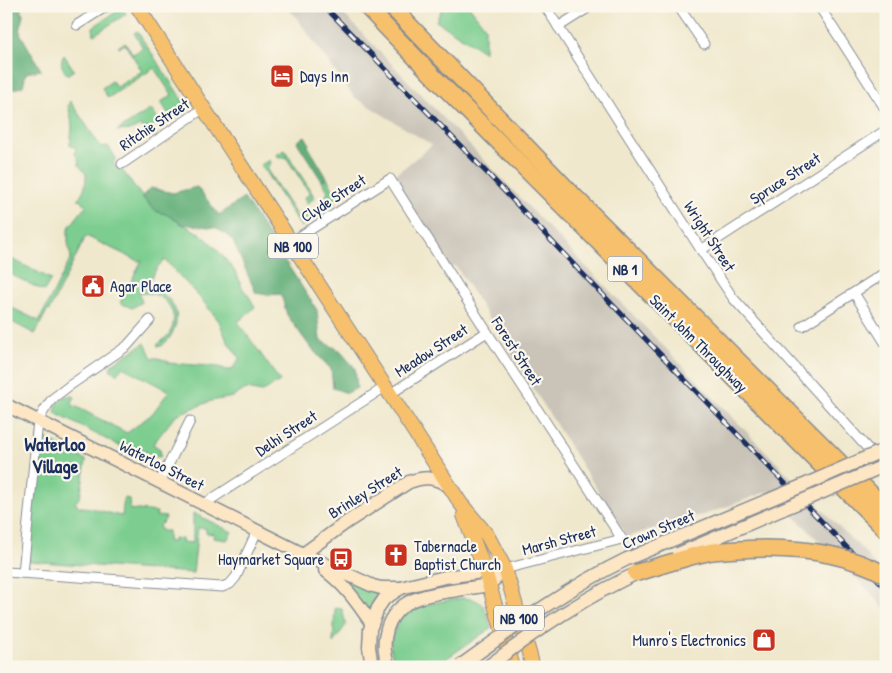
<svg xmlns="http://www.w3.org/2000/svg" width="892" height="673" font-family="'Patrick Hand',sans-serif">
<style>
.industrial{fill:#c9c3b8}
.green{fill:#7ccd8f;stroke:#4c7e76}
.forest{fill:#65b07a;stroke:#40706c}
.lines{fill:none;stroke-linecap:round;stroke-linejoin:round}
.street-casing{stroke:#868c95;stroke-width:11}
.secondary-casing{stroke:#868c95;stroke-width:15}
.primary-casing{stroke:#868c95;stroke-width:16}
.highway-casing{stroke:#868c95;stroke-width:19}
.street{stroke:#fff;stroke-width:9}
.secondary{stroke:#fce6c4;stroke-width:12}
.primary{stroke:#f7c06c;stroke-width:14}
.highway{stroke:#f7c06c;stroke-width:16}
.rail-casing{stroke:#1b2f5e;stroke-width:5}
.rail{stroke:#fbf7ec;stroke-width:3;stroke-dasharray:9;stroke-linecap:butt}
.secondary-bridge-casing{stroke:#868c95;stroke-width:15;stroke-linecap:butt}
.highway-bridge-casing{stroke:#868c95;stroke-width:19;stroke-linecap:butt}
.secondary-bridge{stroke:#fce6c4;stroke-width:12}
.highway-bridge{stroke:#f7c06c;stroke-width:16}
.labels{text-anchor:middle;dominant-baseline:central;stroke-width:4.5;stroke-linejoin:round;paint-order:stroke}
.shield{fill:#fbf7ec;stroke:#5e6b89;stroke-width:1}
.shield-label{font-size:15px;font-weight:bold;fill:#1b2f5e}
.poi-label{font-size:16px;fill:#1b2f5e;stroke:#fbf7ec;text-anchor:start}
.street-label{font-size:16px;fill:#1b2f5e;stroke:#fbf7ec}
.quarter-label{font-size:19px;font-weight:bold;fill:#1b2f5e;stroke:#fbf7ec}
</style>
<rect width="100%" height="100%" fill="#fbf7ec"/>
<filter id="ink" filterUnits="userSpaceOnUse"><feTurbulence type="fractalNoise" baseFrequency=".02" numOctaves="2"/><feDisplacementMap in="SourceGraphic" scale="10" xChannelSelector="R" yChannelSelector="G"/><feConvolveMatrix kernelMatrix="1 2 1 2 8 2 1 2 1" color-interpolation-filters="sRGB"/></filter>
<filter id="wash" filterUnits="userSpaceOnUse"><feTurbulence type="fractalNoise" baseFrequency=".0096" numOctaves="4" result="noise"/><feDisplacementMap in="SourceGraphic" scale="20" xChannelSelector="R" yChannelSelector="G"/><feGaussianBlur stdDeviation="1.12" result="paint"/><feColorMatrix in="noise" values="0 0 0 0 0 0 0 0 0 0 0 0 0 0 0 0 0 1.4 0 .05"/><feComposite in="paint" operator="in"/></filter>
<g filter="url(#wash)">
<rect width="100%" height="100%" fill="#f0e8cc"/>
<polygon class="industrial" points="286,6 336,6 571,251 842,530 861,548 875,565 886,575 886,611 870,592 769,491 704,515 690,517 627,537 456,266 447,268 390,179 432,145 354,97 296,17"/>
<g class="green">
<polygon points="443,6 469,6 485,27 485,52 436,21"/>
<polygon points="122,8 126,14 94,35 93,27"/>
<polygon points="137,31 185,104 169,115 161,102 172,95 154,68 108,98 102,88 112,81 117,87 142,71 125,44 119,48 118,47 125,42 133,54 143,48 134,33"/>
<path d="M64,55l10,15 -7,5c-5,-8 -8,-12 -3,-20z"/>
<path d="M70,101l31,46 7,-1 8,12 -3,5 2,3 7,4 25,33 11,9 8,2 16,10 19,10 12,11 18,21 6,9 6,14 7,9 5,9 -17,15 42,59 -18,11 -16,-3 -13,8 -22,4 -35,14 -23,29 7,5 1,6 -1,2 -6,-1 -18,-9 -3,6 -78,-40c0,-10 9,-21 20,-16l-4,7 56,29 25,-19 17,-23 -47,-24 -5,7 -7,-5 2,-5 33,-21 7,15h6l10,3v2l41,3 10,1 8,3h4l6,-7 2,-4 -1,-3 -11,-15 -8,-20 -18,-22 -36,-39 -6,5 -11,18c20,13 37,26 24,51 -2,5 -8,9 -10,12h-4l-1,-1c5,-4 9,-7 12,-11 14,-21 -7,-46 -30,-40l3,8 -10,6 -12,-5 22,-43 -4,1 -52,-25 -37,75h-2l-12,23 -29,-15v-14l33,16 32,-63 -3,-16v-12l2,-4 16,-20 -8,-7c7,-10 8,-14 8,-25l-7,-9 -1,-7c-4,-4 -3,-5 -2,-10l-6,-3 2,-17 -1,-10 -3,-13z"/>
<polygon points="151,109 159,121 147,130 140,126 132,130 117,131"/>
<polygon points="285,150 315,198 307,203 304,198 310,194 286,157 277,157 276,155"/>
<polygon points="269,160 270,162 267,170 298,218 301,211 304,215 324,202 328,191 322,181 327,178 338,199 301,227 261,165"/>
<polygon points="6,256 51,279 44,291 6,272"/>
<path d="M39,435l47,25 -5,32 -1,5 -5,6 5,4c14,0 28,7 42,9l2,-18 6,1 -1,10 28,3 -1,4 10,1 -1,3 -6,6 2,5h7v10l5,1 1,-4 8,1v3l11,1v-30l39,19 -5,8 -14,-2 1,-4 -8,-1v-5h-8l-5,45 -165,-12z"/>
<polygon points="315,561 382,592 369,610"/>
<path d="M461,598c23,0 25,10 30,30l-57,39h-37c-6,-11 -9,-22 -4,-34 8,-22 23,-26 45,-31 8,-1 15,-3 23,-4z"/>
<polygon points="335,608 342,609 346,625 333,643"/>
</g>
<g class="forest">
<polygon points="6,6 20,6 23,14 20,33 41,70 26,73 23,86 6,92"/>
<polygon points="305,136 309,143 308,146 327,178 322,181 297,142"/>
<polygon points="197,187 219,215 244,198 317,310 320,340 339,350 355,368 357,388 347,393 333,388 331,369 311,348 287,315 281,294 268,295 256,293 232,239 217,228 182,224 166,214 158,212 153,209 142,196 151,188 173,193"/>
</g>
</g>
<g filter="url(#ink)">
<g class="lines">
<g class="street-casing">
<g id="street">
<polyline points="545,6 701,250 733,298 886,469"/>
<polyline points="678,6 704,44"/>
<polyline points="819,6 886,110"/>
<polyline points="77,25 107,6"/>
<polyline points="558,27 591,6"/>
<polyline points="122,164 204,108"/>
<polyline points="291,242 390,179 487,332 622,539 505,569"/>
<polyline points="701,250 886,130"/>
<polyline points="854,293 886,344"/>
<polyline points="802,326 886,272"/>
<polyline points="390,394 487,332"/>
<polyline points="160,482 190,421"/>
<polyline points="204,504 385,387"/>
<polyline points="6,572 222,587 230,584 236,577 257,531"/>
<polyline points="23,573 38,421 45,409 52,399 69,386 127,346 150,320"/>
</g>
</g>
<g class="secondary-casing">
<g id="secondary">
<polyline points="6,405 303,554 373,586 381,588 401,588"/>
<path d="M303,554l44,-32 62,-40c17,-6 25,-5 40,4"/>
<path d="M325,570c22,17 31,31 47,54"/>
<polyline points="372,667 369,647 370,629 378,608 384,599 401,588 412,585 445,577 505,569"/>
<path d="M389,667c-5,-12 -6,-25 -2,-38 9,-30 38,-34 64,-38 13,-2 26,-4 38,-6l7,-7"/>
</g>
</g>
<g class="primary-casing">
<g id="primary">
<polyline points="137,6 390,394 461,504 487,535 505,569 509,582 533,667"/>
<polyline points="464,515 485,571 513,667"/>
</g>
</g>
<g class="highway-casing">
<g id="highway">
<polyline points="366,6 435,78 886,530"/>
<polyline points="391,6 572,194 886,509"/>
</g>
</g>
<use href="#street" class="street"/>
<use href="#secondary" class="secondary"/>
<use href="#primary" class="primary"/>
<use href="#highway" class="highway"/>
<g class="rail-casing">
<polyline id="rail" points="324,6 490,176 577,268 886,588"/>
</g>
<use href="#rail" class="rail"/>
<g class="secondary-bridge-casing">
<g id="secondary-bridge">
<polyline points="678,554 886,465"/>
<path d="M460,666c54,-39 107,-78 167,-107l175,-73 84,-37"/>
<path d="M487,667c50,-37 100,-72 157,-97"/>
</g>
</g>
<g class="highway-bridge-casing">
<path id="highway-bridge" d="M636,573c24,-7 49,-16 74,-21 12,-2 25,-2 38,-3 47,-2 96,3 138,26"/>
</g>
<use href="#secondary-bridge" class="secondary-bridge"/>
<use href="#highway-bridge" class="highway-bridge"/>
</g>
</g>
<defs>
<g id="hotel-square" transform="scale(1.25)"><rect x="-9" y="-9" width="18" height="18" rx="4" fill="#c8321e" stroke="#fbf7ec"/><path d="M-6-4.5h1.5V1H6V5H4.5V3h-9V5H-6ZM-4 0a1.8 1.8 0 1 1 3.6 0ZM.5 0V-2.5h3Q6-2.5 6 0Z" fill="#fff"/></g>
<g id="civic-square" transform="scale(1.25)"><rect x="-9" y="-9" width="18" height="18" rx="4" fill="#c8321e" stroke="#fbf7ec"/><path d="M-.6-6.5H3V-4.5H.6V-3L4-1V1h2V6H-6V1h2V-1L-.6-3ZM-1.2 2.5V6h2.4V2.5Z" fill="#fff"/></g>
<g id="church-square" transform="scale(1.25)"><rect x="-9" y="-9" width="18" height="18" rx="4" fill="#c8321e" stroke="#fbf7ec"/><path d="M-1.2-6h2.4v3.5h3.3v2.4h-3.3V6h-2.4V-.1h-3.3v-2.4h3.3Z" fill="#fff"/></g>
<g id="bus-square" transform="scale(1.25)"><rect x="-9" y="-9" width="18" height="18" rx="4" fill="#c8321e" stroke="#fbf7ec"/><path d="M-5-6H5V4H4V6H2V4H-2V6H-4V4H-5ZM-3.5-4V0h7V-4ZM-3.5 1.2v1.5H-2V1.2ZM2 1.2v1.5H3.5V1.2Z" fill="#fff"/></g>
<g id="shop-square" transform="scale(1.25)"><rect x="-9" y="-9" width="18" height="18" rx="4" fill="#c8321e" stroke="#fbf7ec"/><path d="M-5-2.5h2.3a2.7 3.5 0 0 1 5.4 0H5L5.5 6h-11ZM-1.5-2.5h3a1.5 2.3 0 0 0-3 0Z" fill="#fff"/></g>
</defs>
<g fill-rule="evenodd">
<use href="#hotel-square" x="282" y="76"/>
<use href="#civic-square" x="93" y="286"/>
<use href="#church-square" x="396" y="555"/>
<use href="#bus-square" x="341" y="559"/>
<use href="#shop-square" x="764" y="640"/>
</g>
<g class="labels">
<g class="shield">
<rect x="268" y="233.5" width="50" height="25" rx="4"/>
<rect x="607.5" y="256.5" width="35" height="25" rx="4"/>
<rect x="494" y="605.5" width="50" height="25" rx="4"/>
</g>
<g class="shield-label">
<text x="293" y="246">NB 100</text>
<text x="625" y="269">NB 1</text>
<text x="519" y="618">NB 100</text>
</g>
<g class="poi-label">
<text x="300" y="76">Days Inn</text>
<text x="110" y="286">Agar Place</text>
<text x="414" y="546">Tabernacle<tspan x="414" dy="18">Baptist Church</tspan></text>
<text x="324" y="559" text-anchor="end">Haymarket Square</text>
<text x="746" y="640" text-anchor="end">Munro's Electronics</text>
</g>
<g class="street-label">
<text transform="translate(154 124) rotate(-34)">Ritchie Street</text>
<text transform="translate(785 178) rotate(-33)">Spruce Street</text>
<text transform="translate(333 198) rotate(-33)">Clyde Street</text>
<text transform="translate(710 236) rotate(57)">Wright Street</text>
<text transform="translate(699 343) rotate(45)">Saint John Throughway</text>
<text transform="translate(431 350) rotate(-33)">Meadow Street</text>
<text transform="translate(517 351) rotate(57)">Forest Street</text>
<text transform="translate(286 433) rotate(-33)">Delhi Street</text>
<text transform="translate(162 465) rotate(27)">Waterloo Street</text>
<text transform="translate(365 492) rotate(-32)">Brinley Street</text>
<text transform="translate(658 529) rotate(-23)">Crown Street</text>
<text transform="translate(559 540) rotate(-15)">Marsh Street</text>
</g>
<g class="quarter-label">
<text x="55" y="444">Waterloo<tspan x="55" dy="22">Village</tspan></text>
</g>
</g>
<rect width="892" height="673" fill="none" stroke="#fbf7ec" stroke-width="25"/>
</svg>
